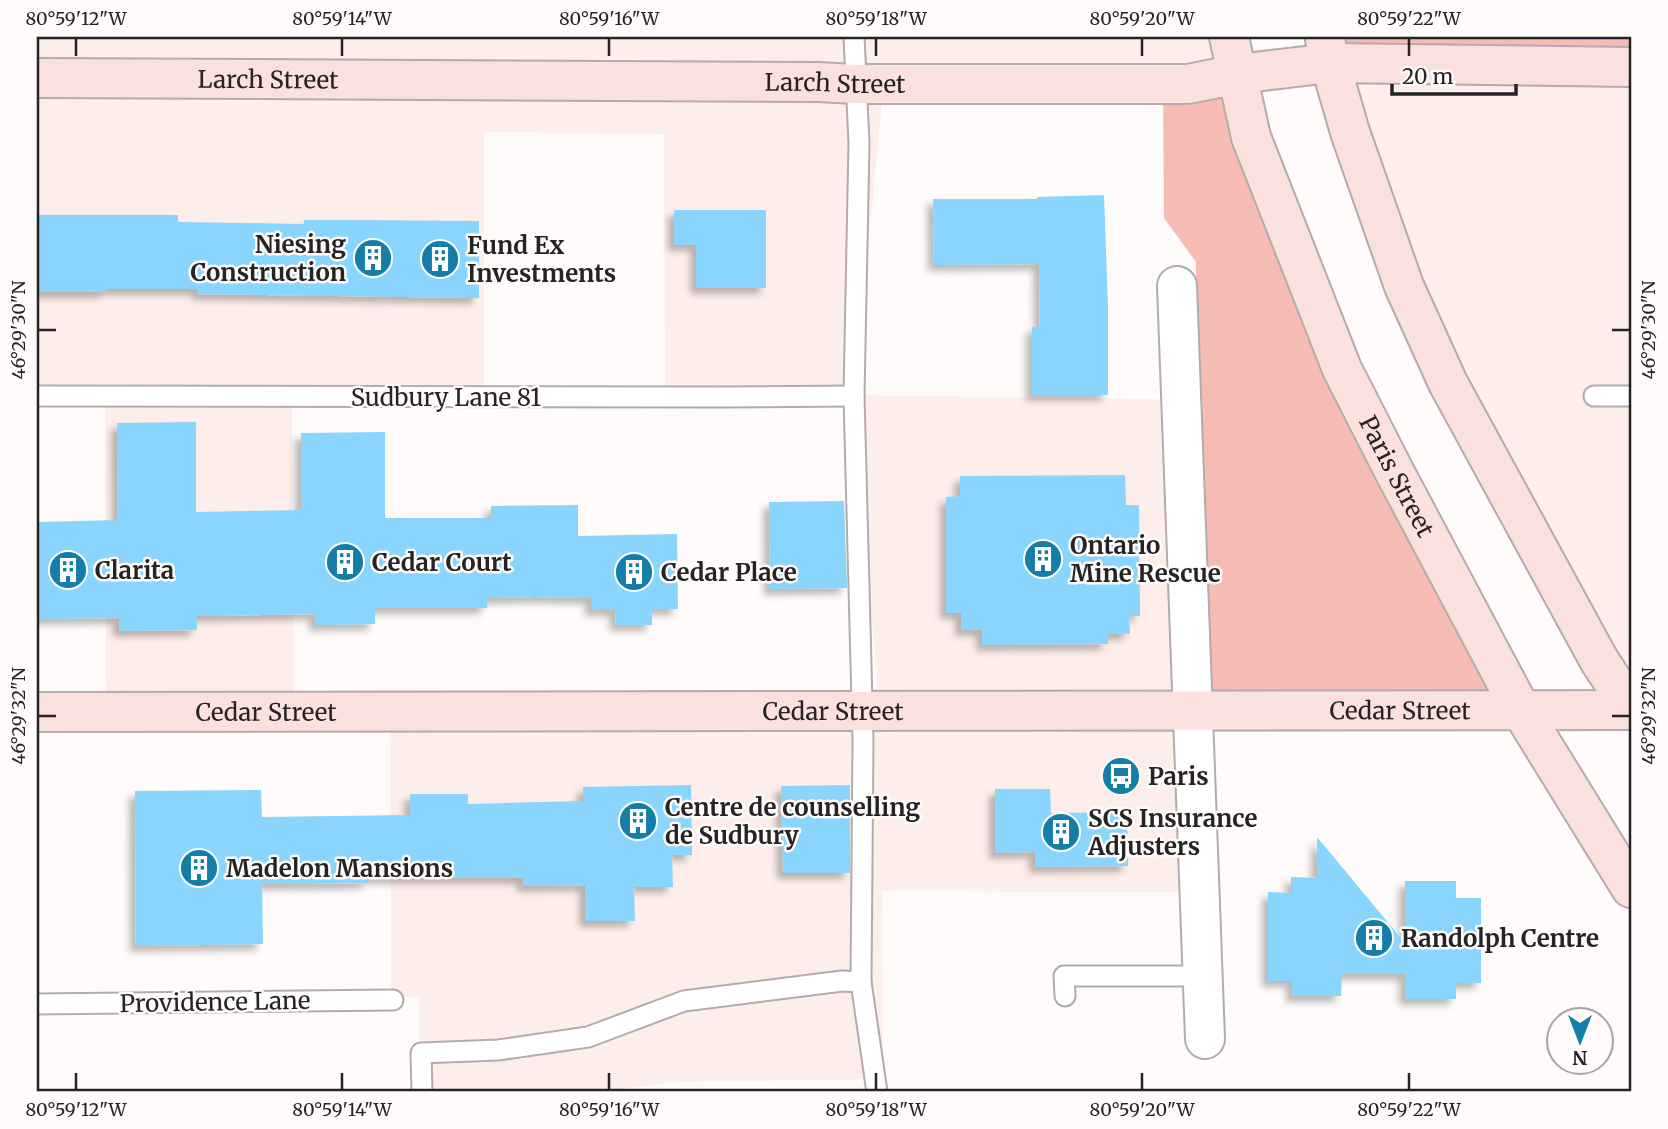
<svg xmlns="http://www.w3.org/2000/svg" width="1668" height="1129" font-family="Merriweather,serif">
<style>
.built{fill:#fdeeeb}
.green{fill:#f6bcb4}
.building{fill:#89d5fd;filter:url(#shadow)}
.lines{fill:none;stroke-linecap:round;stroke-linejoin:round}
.lane-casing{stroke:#b2acab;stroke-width:23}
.street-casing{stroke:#b2acab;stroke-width:42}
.secondary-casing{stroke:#b2acab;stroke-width:42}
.lane{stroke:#fff;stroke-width:19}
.street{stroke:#fff;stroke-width:38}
.secondary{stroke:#fbe1dd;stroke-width:38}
.ticks{fill:none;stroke:#252323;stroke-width:2.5}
.labels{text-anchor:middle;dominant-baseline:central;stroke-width:5;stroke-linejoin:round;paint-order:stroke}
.street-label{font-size:24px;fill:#252323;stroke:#fefbfa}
.poi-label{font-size:24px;font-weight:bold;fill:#252323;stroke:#fefbfa;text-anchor:start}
.neatline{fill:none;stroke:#252323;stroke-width:2.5}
.ticks-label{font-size:18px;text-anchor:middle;fill:#252323}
</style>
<defs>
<filter id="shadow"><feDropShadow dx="-6" dy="6" stdDeviation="3.5" flood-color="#0004"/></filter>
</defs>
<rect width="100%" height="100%" fill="#fefbfa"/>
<g class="built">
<polygon points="37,37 1226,37 1235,73 884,80 854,395 1196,400 1204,892 882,891 883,1079 675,1082 600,1092 420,1092 419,997 391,996 390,709 879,708 854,396 665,396 664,134 484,132 484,395 292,395 294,710 106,710 105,399 37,398"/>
<polygon points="1335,66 1631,68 1631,703 1451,382"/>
</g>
<g class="green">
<polygon points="1329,37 1631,37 1631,68 1335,66"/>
<polygon points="1235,73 1247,134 1517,707 1197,707 1196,262 1164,218 1163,81"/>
</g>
<g class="building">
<polygon points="1104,195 1108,306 1108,395 1032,395 1032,327 1040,327 1039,264 934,265 933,199 1037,199 1037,197"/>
<polygon points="674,210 766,210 766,288 696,288 696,245 674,245"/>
<polygon points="37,215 178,215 178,222 304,224 304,220 343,220 479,221 479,298 197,294 198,289 107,289 107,292 37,292"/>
<polygon points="196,422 196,512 301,510 301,433 385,432 385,518 491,518 491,506 578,505 578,536 677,534 678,609 652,609 652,625 616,625 615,610 591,610 591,598 535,597 487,598 487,608 375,608 375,624 315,625 315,614 197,616 197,630 119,631 119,618 37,619 37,522 118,520 117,423"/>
<polygon points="1125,475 1126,505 1139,505 1140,616 1129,616 1130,634 1108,634 1108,644 982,645 982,630 961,630 961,613 946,613 946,497 960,496 960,476"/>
<polygon points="844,501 847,588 770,589 769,502"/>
<polygon points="691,785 692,855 672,855 673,887 634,887 635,921 585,921 585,885 523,886 523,878 368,878 368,883 262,884 263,944 136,946 135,791 261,790 262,817 410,815 410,794 468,794 468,804 583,801 583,787"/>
<polygon points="850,785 850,873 783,873 781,786"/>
<polygon points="995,789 1050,789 1051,813 1127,812 1128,866 1035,867 1035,852 995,853"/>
<polygon points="1317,837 1405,943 1405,881 1456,881 1456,898 1481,898 1481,983 1456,983 1456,999 1405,999 1405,974 1342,974 1341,996 1292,996 1292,981 1268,981 1268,892 1291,893 1291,877 1317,878"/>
</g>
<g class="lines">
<g class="lane-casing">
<g id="lane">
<polyline points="854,37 859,143 854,396 863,741 861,982 877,1092"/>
<polyline points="37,396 721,397 854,396"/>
<polyline points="1594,396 1631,396"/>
<polyline points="1065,996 1064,976 1203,976"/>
<polyline points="37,1004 393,1000"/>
<polyline points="422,1092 421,1053 498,1050 588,1037 684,1001 842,981 861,982"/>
</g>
</g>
<g class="street-casing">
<polyline id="street" points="1177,286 1205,1039"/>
</g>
<g class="secondary-casing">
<g id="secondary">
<path id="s1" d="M1229,37l22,100 91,232 52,102 127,239 110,178"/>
<polyline points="1325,39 1330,63 1350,132 1404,286 1448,383 1599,660 1631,709"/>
<path id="s2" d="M37,78l781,4 37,2h333l50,-10 92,-11 301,4"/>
<path id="s3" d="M37,712l1594,-2"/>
</g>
</g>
<use href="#lane" class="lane"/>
<use href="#street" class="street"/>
<use href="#secondary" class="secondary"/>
</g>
<path class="ticks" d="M76,38v18M342,38v18M609,38v18M876,38v18M1142,38v18M1409,38v18M38,330h18M1612,330h18M38,716h18M1612,716h18M76,1073v17M342,1073v17M609,1073v17M876,1073v17M1142,1073v17M1409,1073v17"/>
<defs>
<g id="building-disc" transform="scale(2.0125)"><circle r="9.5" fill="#157ea8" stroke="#fefbfa"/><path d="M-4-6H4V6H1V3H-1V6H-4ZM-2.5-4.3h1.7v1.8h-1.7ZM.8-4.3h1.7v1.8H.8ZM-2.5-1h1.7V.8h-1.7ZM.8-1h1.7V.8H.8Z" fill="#fff"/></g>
<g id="bus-disc" transform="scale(2.0125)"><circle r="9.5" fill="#157ea8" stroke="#fefbfa"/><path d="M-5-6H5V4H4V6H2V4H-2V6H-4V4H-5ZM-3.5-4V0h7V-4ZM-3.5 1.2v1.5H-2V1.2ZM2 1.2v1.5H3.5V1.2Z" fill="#fff"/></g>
</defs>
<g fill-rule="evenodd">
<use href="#building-disc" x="373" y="258"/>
<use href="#building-disc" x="440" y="259"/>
<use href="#building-disc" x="1043" y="559"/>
<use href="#building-disc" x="345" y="562"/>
<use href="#building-disc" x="68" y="570"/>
<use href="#building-disc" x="634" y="572"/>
<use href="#bus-disc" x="1121" y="776"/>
<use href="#building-disc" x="638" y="821"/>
<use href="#building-disc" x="1061" y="832"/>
<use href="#building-disc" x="199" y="868"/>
<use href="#building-disc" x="1374" y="938"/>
</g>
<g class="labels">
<g class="street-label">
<text stroke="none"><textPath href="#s2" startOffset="231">Larch Street</textPath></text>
<text stroke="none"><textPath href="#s2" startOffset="798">Larch Street</textPath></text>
<text x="446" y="397">Sudbury Lane 81</text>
<text stroke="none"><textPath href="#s1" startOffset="472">Paris Street</textPath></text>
<text stroke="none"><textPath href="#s3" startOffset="1363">Cedar Street</textPath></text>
<text stroke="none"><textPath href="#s3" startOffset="229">Cedar Street</textPath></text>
<text stroke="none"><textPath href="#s3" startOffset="796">Cedar Street</textPath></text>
<text transform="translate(215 1002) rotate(-1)">Providence Lane</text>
</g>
<g class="poi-label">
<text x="346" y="244" text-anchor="end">Niesing<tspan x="346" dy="28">Construction</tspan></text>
<text x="467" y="245">Fund Ex<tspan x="467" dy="28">Investments</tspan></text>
<text x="1070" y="545">Ontario<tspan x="1070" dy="28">Mine Rescue</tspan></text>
<text x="372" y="562">Cedar Court</text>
<text x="95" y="570">Clarita</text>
<text x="661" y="572">Cedar Place</text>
<text x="1148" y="776">Paris</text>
<text x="665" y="807">Centre de counselling<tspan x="665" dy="28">de Sudbury</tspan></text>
<text x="1088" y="818">SCS Insurance<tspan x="1088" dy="28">Adjusters</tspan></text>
<text x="226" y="868">Madelon Mansions</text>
<text x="1401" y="938">Randolph Centre</text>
</g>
</g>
<rect width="1668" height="1129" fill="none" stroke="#fefbfa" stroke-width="77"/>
<g transform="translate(1580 1041) rotate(180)"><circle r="33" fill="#fefbfa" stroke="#a7a5a4" stroke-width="2"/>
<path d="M0-5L12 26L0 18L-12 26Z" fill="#157ea8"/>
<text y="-10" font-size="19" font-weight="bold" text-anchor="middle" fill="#252323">N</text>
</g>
<path d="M1392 84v10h124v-10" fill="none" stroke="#252323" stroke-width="3.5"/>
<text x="1402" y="84" font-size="21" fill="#252323" stroke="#fefbfa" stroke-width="5" paint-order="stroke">20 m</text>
<rect x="38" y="38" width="1592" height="1052" class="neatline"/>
<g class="ticks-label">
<text x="76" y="25">80°59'12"W</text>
<text x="342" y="25">80°59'14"W</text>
<text x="609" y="25">80°59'16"W</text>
<text x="876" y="25">80°59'18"W</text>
<text x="1142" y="25">80°59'20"W</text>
<text x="1409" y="25">80°59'22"W</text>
<text transform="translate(1649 330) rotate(-90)" y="6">46°29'30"N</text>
<text transform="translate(19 330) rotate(-90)" y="6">46°29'30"N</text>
<text transform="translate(1649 716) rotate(-90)" y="6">46°29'32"N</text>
<text transform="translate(19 716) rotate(-90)" y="6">46°29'32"N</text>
<text x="76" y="1116">80°59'12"W</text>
<text x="342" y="1116">80°59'14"W</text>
<text x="609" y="1116">80°59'16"W</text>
<text x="876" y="1116">80°59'18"W</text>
<text x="1142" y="1116">80°59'20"W</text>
<text x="1409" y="1116">80°59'22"W</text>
</g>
</svg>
